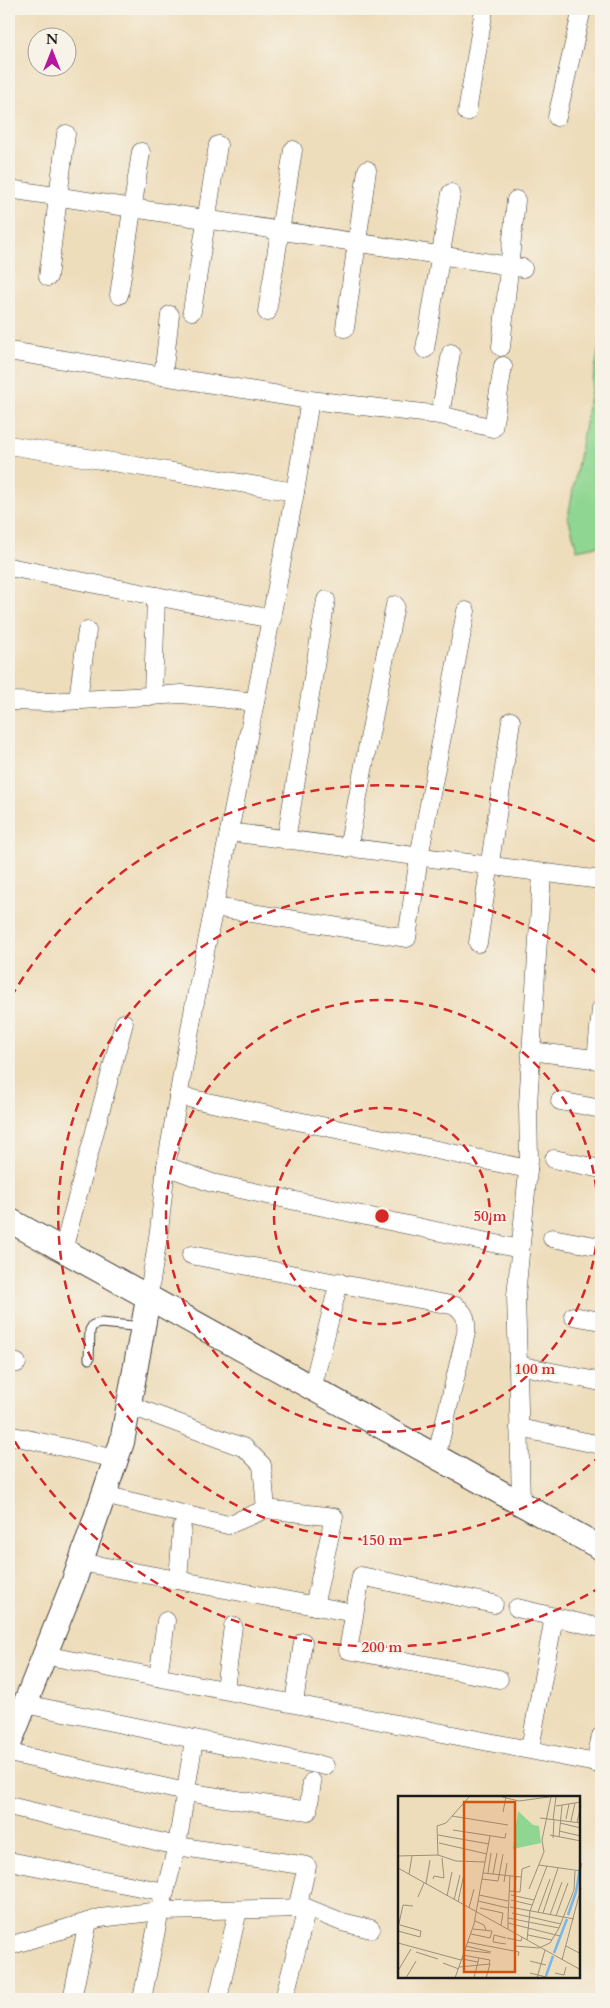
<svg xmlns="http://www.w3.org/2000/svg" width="610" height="2008" font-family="Cardo,serif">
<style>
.green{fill:#8ed691;stroke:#557956}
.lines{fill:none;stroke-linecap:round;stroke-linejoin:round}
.lane-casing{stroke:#3c3934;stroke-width:11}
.street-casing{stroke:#3c3934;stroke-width:19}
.secondary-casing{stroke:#3c3934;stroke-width:26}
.lane{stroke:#fff;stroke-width:9}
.street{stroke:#fff;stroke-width:18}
.secondary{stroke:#fff;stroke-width:24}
.ring{fill:none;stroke:#d62828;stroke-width:2.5;stroke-dasharray:9 6}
.inset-river{fill:none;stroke:#77b7eb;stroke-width:2.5}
.inset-road{fill:none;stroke:#9a907b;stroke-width:1}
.view{fill:#d4530e;fill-opacity:0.15;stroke:#d4530e;stroke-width:2.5}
.inset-edge{fill:none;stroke:#1c1c1c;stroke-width:2.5}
.centre{fill:#d62828;stroke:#f7f3e8;stroke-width:2.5}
.ring-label{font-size:15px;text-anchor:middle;font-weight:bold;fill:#d62828;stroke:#f7f3e8;stroke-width:4;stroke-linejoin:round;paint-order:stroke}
</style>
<rect width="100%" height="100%" fill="#f7f3e8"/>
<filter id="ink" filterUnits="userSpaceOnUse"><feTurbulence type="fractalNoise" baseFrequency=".02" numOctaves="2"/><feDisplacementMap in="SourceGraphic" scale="10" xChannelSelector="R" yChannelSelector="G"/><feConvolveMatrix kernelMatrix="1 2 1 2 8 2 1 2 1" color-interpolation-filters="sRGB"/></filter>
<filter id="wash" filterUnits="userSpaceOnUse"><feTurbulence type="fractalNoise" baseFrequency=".0096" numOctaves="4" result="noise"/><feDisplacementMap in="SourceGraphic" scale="20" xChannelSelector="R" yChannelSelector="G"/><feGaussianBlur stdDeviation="1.12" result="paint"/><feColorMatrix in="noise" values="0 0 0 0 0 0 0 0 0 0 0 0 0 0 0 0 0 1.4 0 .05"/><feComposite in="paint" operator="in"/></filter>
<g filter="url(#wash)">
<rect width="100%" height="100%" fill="#edb"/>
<polygon class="green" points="601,335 601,545 577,550 568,517"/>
</g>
<g filter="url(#ink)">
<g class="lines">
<g class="lane-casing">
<polyline id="lane" points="89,1359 90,1330 93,1325 101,1323 143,1327"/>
</g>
<g class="street-casing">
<g id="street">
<polyline points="467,112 484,9"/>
<polyline points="557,117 582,9"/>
<polyline points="9,189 523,268"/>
<polyline points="48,277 66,134"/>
<polyline points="119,295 141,152"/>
<polyline points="192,311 218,145"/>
<polyline points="267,312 293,150"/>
<polyline points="345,328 367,170"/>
<polyline points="501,347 516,200"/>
<polyline points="425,349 451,193"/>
<polyline points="9,351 310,400 440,415 493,428 503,366"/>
<polyline points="163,376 170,315"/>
<polyline points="440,415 451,353"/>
<polyline points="9,445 295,492"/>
<polyline points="9,567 272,619"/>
<polyline points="153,696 156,596"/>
<polyline points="78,700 87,631"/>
<polyline points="9,701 48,702 182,694 255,702 194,1007 166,1166 159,1231 148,1299"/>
<polyline points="255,702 295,492 310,400"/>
<polyline points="229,832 601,880"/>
<polyline points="286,840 326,600"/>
<polyline points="348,848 395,605"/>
<polyline points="214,907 407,938 419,857 466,611"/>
<polyline points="478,943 511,721"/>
<polyline points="531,1051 601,1060"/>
<polyline points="596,1060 601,1009"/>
<polyline points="178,1096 528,1169"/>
<polyline points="560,1101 601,1109"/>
<polyline points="554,1159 601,1169"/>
<polyline points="166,1166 212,1183 520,1249"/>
<polyline points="552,1238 601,1247"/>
<polyline points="63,1250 124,1023"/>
<path d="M191,1255l265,51c10,8 11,14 10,27l-30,125"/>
<polyline points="573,1316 601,1321"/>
<polyline points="9,1361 17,1363"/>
<polyline points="518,1365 516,1296 529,1160 528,1105 542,873"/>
<polyline points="312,1389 339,1282"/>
<polyline points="129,1405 245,1448 262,1465 266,1509"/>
<polyline points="519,1428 601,1445"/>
<polyline points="9,1435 116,1459"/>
<polyline points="104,1495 228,1525 266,1509 334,1517 314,1606"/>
<polyline points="521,1505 518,1365 601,1382"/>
<polyline points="80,1562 354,1613"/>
<polyline points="178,1580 182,1528"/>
<polyline points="494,1604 361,1576 348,1650 499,1679"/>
<polyline points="517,1608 601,1628"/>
<polyline points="44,1655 601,1764"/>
<polyline points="158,1677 166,1621"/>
<polyline points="225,1689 233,1626"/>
<polyline points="294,1703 303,1642"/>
<polyline points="25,1704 325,1766"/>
<polyline points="194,1740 177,1846 307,1866 297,1909"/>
<polyline points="530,1749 554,1617"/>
<polyline points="9,1753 186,1792 308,1811 312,1782"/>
<polyline points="595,1763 601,1736"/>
<polyline points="9,1806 177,1846 160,1911 142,1999"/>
<polyline points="9,1861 165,1892"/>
<polyline points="307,1908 342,1922 371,1929"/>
<polyline points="9,1946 100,1918 160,1911 307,1908 284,1999"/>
<polyline points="72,1999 88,1922"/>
<polyline points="218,1999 238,1910"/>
</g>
</g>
<g class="secondary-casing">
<g id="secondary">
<polyline points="9,1220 601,1548"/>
<polyline points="9,1744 73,1584 122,1442 148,1299"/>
</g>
</g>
<use href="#lane" class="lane"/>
<use href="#street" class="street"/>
<use href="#secondary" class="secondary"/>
</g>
</g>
<g class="ring">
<circle cx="382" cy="1216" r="108"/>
<circle cx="382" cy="1216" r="216"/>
<path d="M601 1455A324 324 0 1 1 601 977"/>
<path d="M601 1587A431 431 0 0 1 11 1435M11 997A431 431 0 0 1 601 845"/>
</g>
<g transform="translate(398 1796)">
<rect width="182" height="182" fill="#edb"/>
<path d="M120,15l15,14 6,1 2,17 -28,6z" fill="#8ed691"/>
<path class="inset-river" d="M170,119l8,-23 5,-29M156,157l13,-34M148,180l7,-20"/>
<path class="inset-road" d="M104,1l17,4 30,-4M158,10l25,-4M105,16l3,-15M54,20l56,9M142,22l41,5M168,23l3,-15M155,24l3,-23M173,25l4,-18M179,26l4,-16M162,27l21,5M55,34l52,8 1,-5M161,35l22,5M40,39l51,9M152,39l31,6M161,41l3,-32M155,42l1,-18M41,47l48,11M40,59l-1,-29 9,-3 23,-26M0,60l40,-1 18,6 29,1 -11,62 -19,54M87,66l5,-26M141,69l42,6M0,72l183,102M85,77l38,4M90,77l3,-20M11,78l3,-18M95,78l4,-21M35,83l1,-3 10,2 -2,-20M84,83l16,2 5,-27M106,86l3,-19M28,88l4,-24M131,93l15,-37 -2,-12 9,-43M111,95l11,1 2,-23 8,-3M116,96l2,-15M81,99l29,6M113,99l23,5M49,100l5,-24M20,101l6,-14M56,104l6,-25M113,104l21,5M80,105l30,7M60,106l6,-28M112,111l64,12M71,112l5,-19M82,112l23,5 -2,12M140,116l12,-33M114,117l49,11M145,117l15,-45M152,119l12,-33M158,120l12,-33M110,122l2,-42M77,125l9,4 2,5M110,127l52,13M0,132l5,-23 10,1M161,132l15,-38 1,-19M75,133l19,2 -2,7M110,133v-11l51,10 -9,15 -11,5 -24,-2M0,135l22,6 1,-6 -21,-6M73,138l19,4M130,139l24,5M108,142l-12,-3 -1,7 13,2M109,142l14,3 1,-4M129,144l3,-29 17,-45M69,146l52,10 -1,4M0,147l63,17M68,150l25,6M168,150l15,8M66,154l26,3M18,156l22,7M65,159l16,3 -5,20M81,162l11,2 -1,4M64,163l16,3M164,164l19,-72M132,165l16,4M45,167l16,6M61,171l31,-3 -4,14M1,173l12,-20M132,177l20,5M157,177l9,2 2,-8M8,182l10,-17M139,182l8,-28"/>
<path class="view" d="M66,6h51v170h-51z"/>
<rect width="182" height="182" class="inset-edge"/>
</g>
<circle cx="382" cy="1216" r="8" class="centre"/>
<g class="ring-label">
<text x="490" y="1221">50 m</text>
<text x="535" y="1374">100 m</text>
<text x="382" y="1545">150 m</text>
<text x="382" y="1652">200 m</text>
</g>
<rect width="610" height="2008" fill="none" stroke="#f7f3e8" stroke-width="30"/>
<g transform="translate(52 52)"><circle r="24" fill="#f7f3e8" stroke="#9f9d96"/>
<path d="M0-4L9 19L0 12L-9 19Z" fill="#b5179e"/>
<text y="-8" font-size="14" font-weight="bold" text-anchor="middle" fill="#1c1c1c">N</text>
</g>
</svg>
